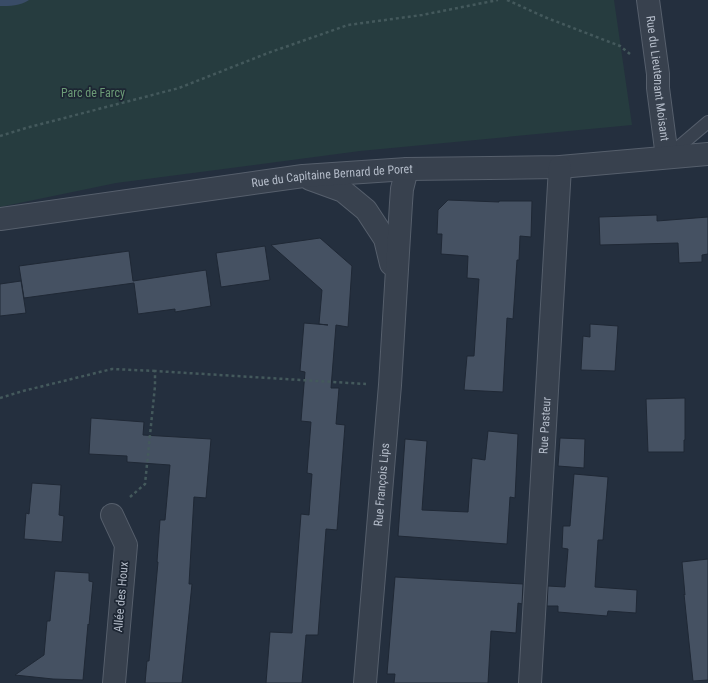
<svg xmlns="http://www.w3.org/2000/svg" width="708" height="683" font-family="'Roboto Condensed',sans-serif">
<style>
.green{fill:#263c3f}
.water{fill:#394c67}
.building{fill:#455162;stroke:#1f2835}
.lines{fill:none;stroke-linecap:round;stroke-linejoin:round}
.lane-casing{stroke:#565f6c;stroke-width:14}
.street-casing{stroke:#565f6c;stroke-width:24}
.path{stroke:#44595c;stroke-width:2.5;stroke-dasharray:3 3;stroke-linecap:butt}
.lane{stroke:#38414e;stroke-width:12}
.street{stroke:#38414e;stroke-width:22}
.labels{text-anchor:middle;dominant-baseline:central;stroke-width:3.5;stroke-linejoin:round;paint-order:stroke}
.street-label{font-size:12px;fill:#b4bcc9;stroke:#1d2633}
.park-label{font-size:12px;fill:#6b9a76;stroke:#1d2633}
</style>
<rect width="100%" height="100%" fill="#242f3e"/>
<polygon class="green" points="0,0 614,0 632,125 360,151 116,183 0,207"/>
<path class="water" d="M0,0h29c-9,6 -19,6 -29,6z"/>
<g class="building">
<polygon points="448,200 499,202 499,201 532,201 531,237 520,236 519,260 517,260 513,319 507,318 503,392 464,390 467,356 474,356 479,279 467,278 468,256 441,254 442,234 437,234 438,210"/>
<polygon points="657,215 657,221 708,217 708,254 702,255 702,262 679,263 678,243 600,245 599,217"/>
<polygon points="320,238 352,266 348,327 336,325 331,388 339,388 336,424 345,425 337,530 326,529 318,635 306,635 302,683 266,683 270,632 292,633 301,514 309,515 312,474 307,473 311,422 301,421 305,372 300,371 304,323 328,325 319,324 322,290 271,245"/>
<polygon points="265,246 270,280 221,287 216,253"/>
<polygon points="129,251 133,281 206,270 211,306 175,312 175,309 138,314 134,283 24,298 19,266"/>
<polygon points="21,281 26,313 0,316 0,284"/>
<polygon points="590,324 618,326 615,371 581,370 583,336 590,337"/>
<polygon points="685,398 685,440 684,440 684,452 648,452 646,399"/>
<polygon points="91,418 144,422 143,435 211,439 206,498 194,497 189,584 192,584 182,683 145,683 147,661 149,661 158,562 157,562 160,520 165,520 170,465 127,462 127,456 89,454"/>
<polygon points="488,431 518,434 515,498 510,497 507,544 398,536 405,439 427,441 422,510 468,512 472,458 485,460"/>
<polygon points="560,438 585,439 584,468 558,466"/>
<polygon points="574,474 608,477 603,540 598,540 595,587 637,590 636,613 608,611 607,616 558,612 558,606 547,606 548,586 565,587 568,549 562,548 563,526 570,526"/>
<polygon points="32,483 61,485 59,515 64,516 62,542 24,539 26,513 29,514"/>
<polygon points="708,559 708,680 693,681 684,594 685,595 682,562"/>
<polygon points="55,571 89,573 89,581 93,582 89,625 88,624 83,680 53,679 15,675 44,655 47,621 50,621"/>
<polygon points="395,577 523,584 522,604 518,603 516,633 491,631 488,683 394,683 395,674 387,674"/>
</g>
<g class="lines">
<g class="lane-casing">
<polyline id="lane" points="668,156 708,122"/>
</g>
<g class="street-casing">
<g id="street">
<path id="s1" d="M648,0l10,74v14l9,69"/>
<polyline points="310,179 343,191 366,210 385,239 391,264"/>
<path id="s2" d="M0,219l303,-43 104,-7 153,-2 148,-13"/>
<polyline points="112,515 126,545 114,683"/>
<path id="s3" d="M365,683l25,-298 11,-182 1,-14 5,-20"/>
<path id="s4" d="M530,683l30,-516"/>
</g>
</g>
<g class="path">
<polyline points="507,0 547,18 620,46 630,54"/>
<polyline points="0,136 26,128 179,88 268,53 348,25 422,15 498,0"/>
<polyline points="0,398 23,391 112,369 155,371"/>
<polyline points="130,497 145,484 155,386 155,371 366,384"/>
</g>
<use href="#lane" class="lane"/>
<use href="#street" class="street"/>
</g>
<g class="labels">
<g class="street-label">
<text stroke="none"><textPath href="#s1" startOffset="79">Rue du Lieutenant Moisant</textPath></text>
<text stroke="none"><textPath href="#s2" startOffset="335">Rue du Capitaine Bernard de Poret</textPath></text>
<text stroke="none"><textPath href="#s4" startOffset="258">Rue Pasteur</textPath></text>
<text stroke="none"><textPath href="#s3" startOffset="199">Rue François Lips</textPath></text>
<text transform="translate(121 597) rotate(-85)">Allée des Houx</text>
</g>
<g class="park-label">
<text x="93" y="93">Parc de Farcy</text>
</g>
</g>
</svg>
